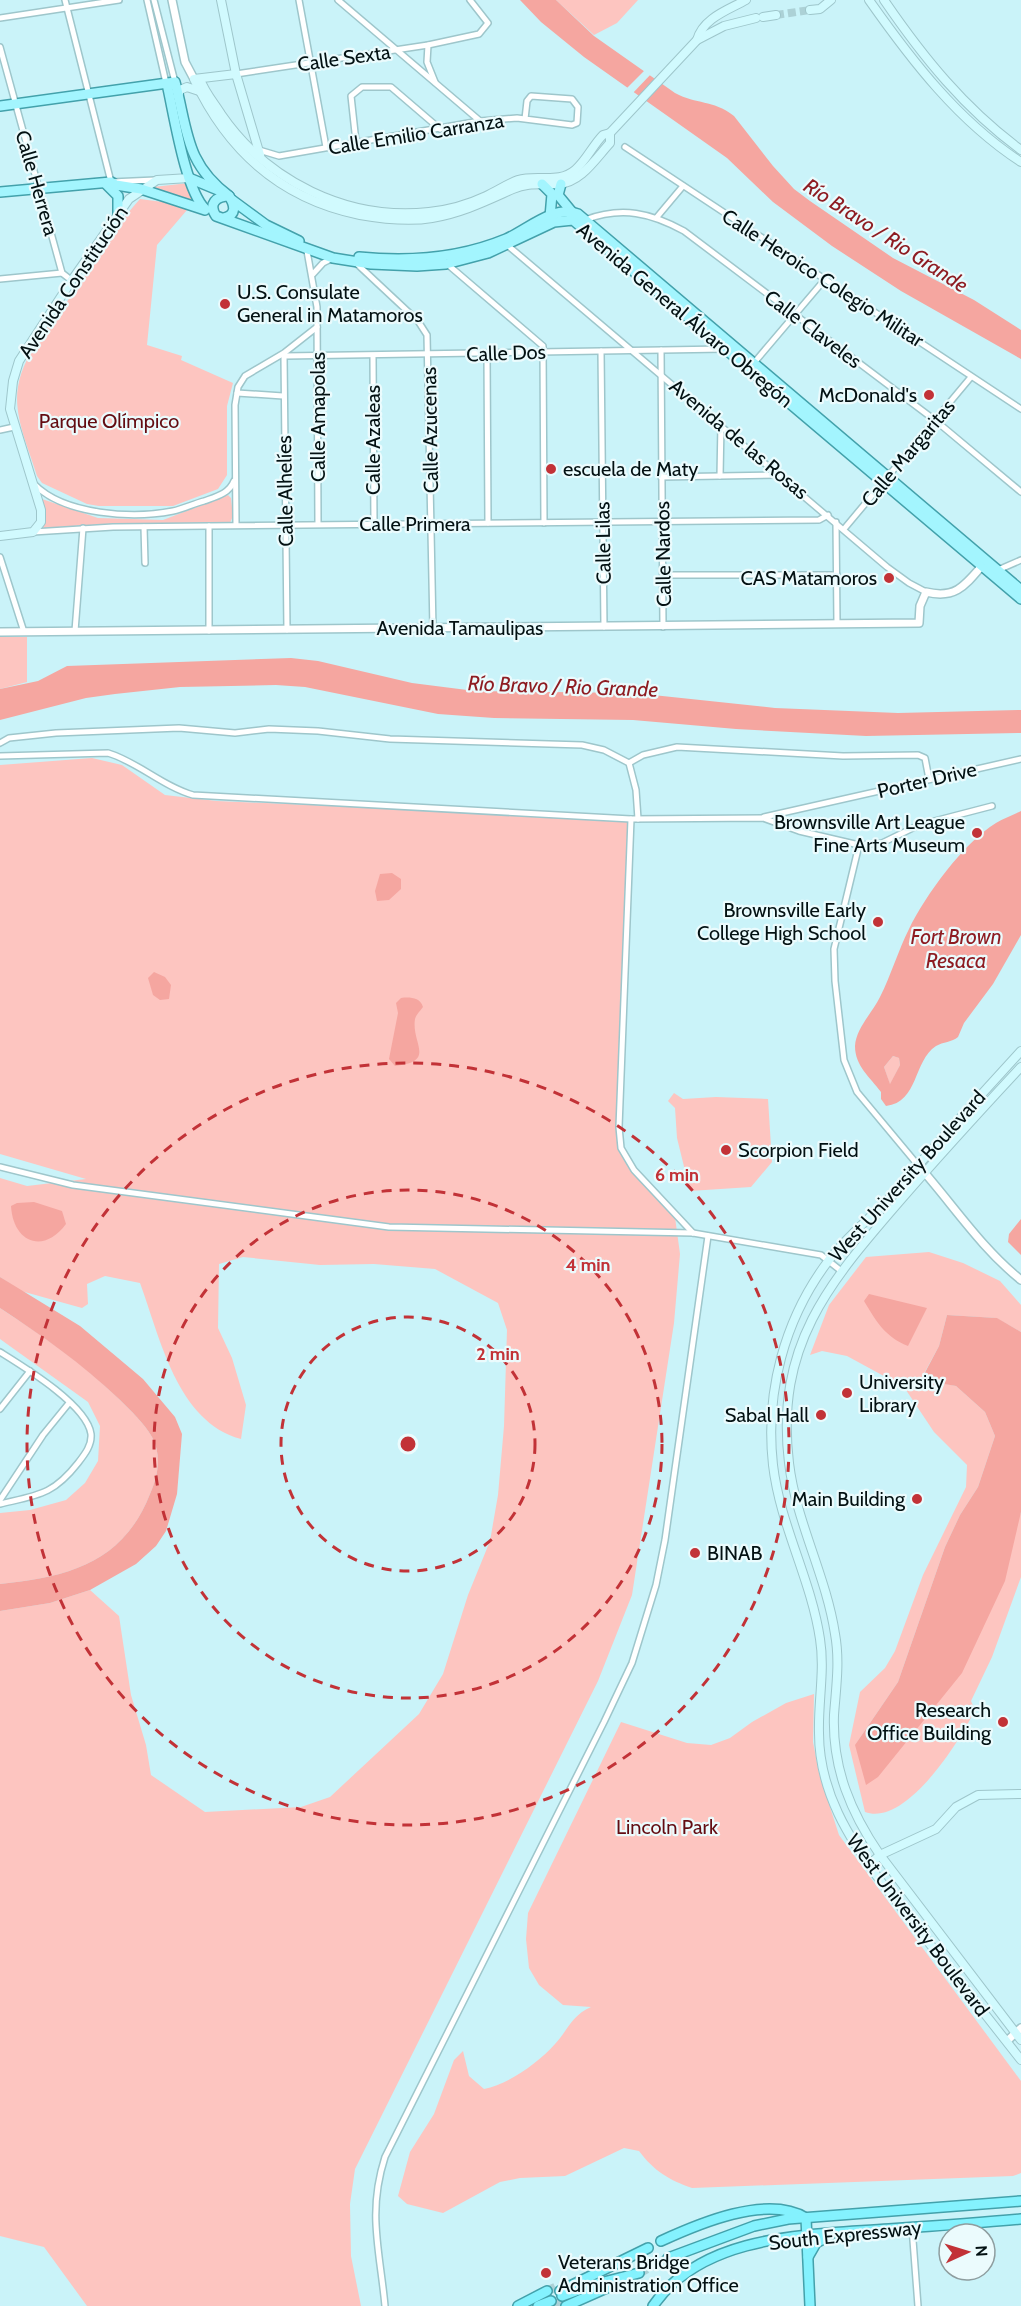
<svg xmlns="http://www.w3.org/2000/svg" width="1021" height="2306" font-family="Cabin,sans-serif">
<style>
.green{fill:#fdc5c0}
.water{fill:#f5a6a0;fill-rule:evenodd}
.pier{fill:#caf3f9}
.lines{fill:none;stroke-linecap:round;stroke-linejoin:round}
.secondary-tunnel{stroke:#acd1d6;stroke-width:8;stroke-dasharray:8 4;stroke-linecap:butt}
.trunk-tunnel{stroke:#acd1d6;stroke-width:9;stroke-dasharray:9 4.5;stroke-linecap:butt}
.minor-casing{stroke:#9ec6cb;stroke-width:8}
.tertiary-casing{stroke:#9ec6cb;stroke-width:10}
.secondary-casing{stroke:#9ec6cb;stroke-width:10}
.primary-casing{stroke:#43a1ab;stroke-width:12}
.trunk-casing{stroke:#43a1ab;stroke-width:12}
.minor{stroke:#fff;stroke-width:5}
.tertiary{stroke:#fff;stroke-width:7}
.secondary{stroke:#d1fafe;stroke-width:8}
.primary{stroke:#a3f5fe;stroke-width:9}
.trunk{stroke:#84f2fe;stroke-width:9}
.ring{fill:none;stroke:#c23237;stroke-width:3;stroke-dasharray:10 8}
.poi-dot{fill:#c23237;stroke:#ebfbfd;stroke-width:2}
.labels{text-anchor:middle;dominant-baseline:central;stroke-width:4.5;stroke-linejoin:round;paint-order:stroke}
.street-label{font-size:20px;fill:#031113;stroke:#ebfbfd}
.poi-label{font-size:20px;fill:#031113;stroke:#ebfbfd;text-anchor:end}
.park-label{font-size:20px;fill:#630c12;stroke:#ebfbfd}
.water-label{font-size:21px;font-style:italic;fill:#8e1c22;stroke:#ebfbfd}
.centre{fill:#c23237;stroke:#ebfbfd;stroke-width:3}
.ring-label{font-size:18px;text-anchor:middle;font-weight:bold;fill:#c23237;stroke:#ebfbfd;stroke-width:4.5;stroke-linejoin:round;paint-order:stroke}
</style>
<rect width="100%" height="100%" fill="#caf3f9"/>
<g class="green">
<polygon points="556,0 638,0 617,23 594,35"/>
<polygon points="189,183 196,203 153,187"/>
<path d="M140,199l38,5 9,6 -30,35 -10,100 35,11 -1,4 52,23 -6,23v69l-9,14 -45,17h-74l-12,-2 -45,-21 -5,-7c-8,-27 -24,-60 -19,-89 6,-38 40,-71 61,-102 20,-30 37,-60 61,-86z"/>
<polygon points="228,495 231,498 233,516 230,523 87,525 43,528 46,515 42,499 98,518 163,520"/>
<polygon points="0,637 27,637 27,682 0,689"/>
<path d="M92,758l30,7 43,30 52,6 414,18 -12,332 25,34 31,32 5,37 -6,69 -42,272 -34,86 -243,488 -5,35 1,52 10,50h-274l-43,-59 -44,-11v-625l50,-8 40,-13 29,26 12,79 15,50 5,30 54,37 96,-5 29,-10 89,-83 24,-40 25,-79 22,-54 8,-46 6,-69 3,-96 -9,-27 -63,-34 -61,-5 -54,1 -77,-8 -24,7 -1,64 14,30 14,47 -5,34c-64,-17 -81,-102 -101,-156l-35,-7 -18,8 1,20 -6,4 -61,-17 -21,-14v-99l27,8 59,-7 -86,-25v-389z"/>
<polygon points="893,1056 899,1058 900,1065 890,1085 884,1067"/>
<polygon points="674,1093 683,1099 716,1097 768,1099 772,1162 751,1187 690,1191 677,1138 675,1108 668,1101"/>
<path d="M929,1252l34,11 37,18 21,24v27l-25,-14 -49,-3 -8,31 -18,33 35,7 29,26 10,24 -17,51 -18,28 -15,32 -47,135 -43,63 162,-222 4,-11v65l-29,80 -21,44 4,9c-15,31 -69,117 -110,102l-16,-67 11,-53 25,-24 10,-17 28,-76 43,-88 1,-22 -33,-33 -30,-45 -57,-31 -25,-5 -12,4 19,-50 37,-48z"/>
<path d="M0,1308c44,29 81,54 119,91 12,12 25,24 33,38 10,18 6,39 -2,57 -27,69 -82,83 -150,90v-71l30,-3 36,-10 19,-17 13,-22 2,-35 -12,-24 -88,-63z"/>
<path d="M814,1694l-1,48 6,31 20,62 182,246v92l-8,3 -321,12c-23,-8 -38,-17 -53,-37l-15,-3 -59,28 -45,2 -20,4 -57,31 -36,-9 -9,-8 12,-44 24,-38 20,-54 9,-9 6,25 15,13c25,-5 54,-26 71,-45 13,-14 17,-29 36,-37l-28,-2 -24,-20 -10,-17 -3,-29 2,-26 93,-191 66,21 24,2 19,-7 22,-16 34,-19z"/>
</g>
<g class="water">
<path d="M520,0h36l38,36 81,57c22,12 37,6 59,23l39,50 21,23 16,12 83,57 81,42 47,30v29l-120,-68 -69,-45 -59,-44 -46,-44 -143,-101 -43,-35z"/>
<polygon points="291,658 318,661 412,683 475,691 634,693 775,708 898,713 1021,710 1021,733 866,736 736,729 633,720 494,718 438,714 305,687 276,685 180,687 115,694 86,698 0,720 0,689 38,681 67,666"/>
<path d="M1021,811v124l-28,49 -29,39 -6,14c-6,5 -15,5 -22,9 -23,15 -17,56 -50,60l-5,-7v-7c-11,-15 -26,-26 -26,-46 1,-18 18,-34 25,-49 11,-22 18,-46 29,-68 16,-33 55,-87 87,-106 8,-5 17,-8 25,-12zM893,1056l6,2 1,7 -10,19 -6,-17z"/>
<polygon points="392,873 401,879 401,889 389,900 377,901 375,891 380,874"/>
<polygon points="154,972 165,977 171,985 169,999 160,1000 153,995 148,978"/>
<path d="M401,998c8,-1 19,-1 22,9 -2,3 -7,8 -8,12 -4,25 22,42 -20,47l-6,-7 9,-46 -2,-10z"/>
<path d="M34,1202l28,9 4,13c-23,31 -53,18 -55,-18l6,-3z"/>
<polygon points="1021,1219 1021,1255 1008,1242 1009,1234"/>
<path d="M0,1277l80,49 63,53 32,38 7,17 -5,60 -11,37 -10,15 -20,18 -46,26 -40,13 -50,8v-27c68,-7 123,-21 150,-90 8,-18 12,-39 2,-57 -8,-14 -21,-26 -33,-38 -38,-36 -75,-62 -119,-91z"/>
<path d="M869,1294l58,14 -19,38c-23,-9 -32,-25 -44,-45z"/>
<polygon points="947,1315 997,1318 1021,1332 1021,1512 1005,1581 962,1673 878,1777 866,1785 855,1745 898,1682 945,1547 960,1515 978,1487 995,1436 985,1412 956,1386 921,1380 939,1346"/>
</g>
<polygon class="pier" points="646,69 652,73 631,95 625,90"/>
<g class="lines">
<polyline class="secondary-tunnel" points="776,15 810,10"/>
<g class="trunk-tunnel">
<polyline points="639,2273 668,2258"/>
<polyline points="547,2291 558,2286"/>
<polyline points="553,2306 564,2301"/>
</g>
<g class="minor-casing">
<g id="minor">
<polyline points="65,0 111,182 155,180"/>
<polyline points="147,0 166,83"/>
<polyline points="154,0 175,82"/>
<polyline points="299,0 326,147"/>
<polyline points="338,0 480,121"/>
<polyline points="0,18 119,0"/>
<polyline points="428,45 427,62 435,82"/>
<polyline points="0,47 62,273 71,280"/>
<polyline points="236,74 428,45 479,34 488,23 470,0"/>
<polyline points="356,142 351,96 362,87 391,87 440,129"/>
<polyline points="625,147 1021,409"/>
<polyline points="259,150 279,156 480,121 517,118 572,125 577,123 578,107 572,99 531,96 527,101 525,119"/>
<polyline points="657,217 683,186"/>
<path d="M585,220c37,-14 66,-7 99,11l252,190 85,71"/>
<polyline points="506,244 887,567 909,583 926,592"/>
<polyline points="307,251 317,307 318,524"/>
<polyline points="356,263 418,321 427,335 433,629"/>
<polyline points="446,263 543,346 544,523"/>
<polyline points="313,274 323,263 333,258"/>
<polyline points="0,279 62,273"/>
<polyline points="661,350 663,627"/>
<polyline points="601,351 604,627"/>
<polyline points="487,355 488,523"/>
<polyline points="284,356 287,630"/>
<polyline points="285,356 724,349"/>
<polyline points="373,356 374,524"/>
<polyline points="753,364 826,278"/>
<polyline points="237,393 283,396"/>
<polyline points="0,430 14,427"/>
<polyline points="720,476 721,424"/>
<polyline points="661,477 780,475"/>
<path d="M34,484c30,31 99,35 139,27 10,-2 20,-7 31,-10 11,-4 25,-7 30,-20"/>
<polyline points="836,522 837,624"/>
<polyline points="236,525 235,405 238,387 245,376 284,353 317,327"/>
<polyline points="209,526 209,631"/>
<polyline points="144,527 145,563"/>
<polyline points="844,529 971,377"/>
<polyline points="33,532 113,527 819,520 828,515"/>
<polyline points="0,557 24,632"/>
<polyline points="998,570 1021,560"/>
<polyline points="664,575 837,575"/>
<polyline points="75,631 83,528"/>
<polyline points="0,743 9,738 56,733 179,728 235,733 269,729 318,731 390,739 582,745 604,750 629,763 636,790 638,819"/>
<path d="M0,756l108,-3c30,9 54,33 85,42l438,24 132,-1 36,13 60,14"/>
<polyline points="629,763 643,755 677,747 843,756 918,755 925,758 929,779"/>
<polyline points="764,817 1021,759"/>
<polyline points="631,819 619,1127 621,1148 634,1170 693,1233"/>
<polyline points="917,1164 857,1092 844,1060 835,981 834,949 859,845 882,843 919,825 992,806"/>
<polyline points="0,1167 73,1185 389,1227 693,1233 821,1255 840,1270"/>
<path d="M0,1352c24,15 87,53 91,82 1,11 -6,20 -13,29 -25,32 -40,32 -78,41"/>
<polyline points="0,1409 30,1371"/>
<polyline points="0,1500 43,1435 69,1403"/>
<polyline points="912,2227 918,2306"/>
<path d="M385,2306c-5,-55 -18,-93 0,-149l219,-435 28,-59 24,-78 9,-45 43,-304"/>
</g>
</g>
<g class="tertiary-casing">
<g id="tertiary">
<polyline points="172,0 185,62 194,79"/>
<path d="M0,632l919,-9 1,-17 6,-14c28,7 38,-5 55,-25"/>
<path d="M917,1164c35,39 63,83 104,116"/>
<polyline points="1007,2041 1021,2028"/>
</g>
</g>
<g class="secondary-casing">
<g id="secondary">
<polyline points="221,0 236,74 260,155"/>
<path d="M869,0c43,61 89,121 152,162"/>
<path d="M884,0c39,57 80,108 137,150"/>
<polyline points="810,10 820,9 831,0"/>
<polyline points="763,17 776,15"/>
<polyline points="697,40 724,26 756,18"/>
<path d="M236,74l-42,5c34,73 87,120 166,136 23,4 49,7 72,3 30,-5 54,-17 81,-29 15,-7 29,-4 45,-5 23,-1 38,-26 52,-41v-10"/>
<path d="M200,79c4,12 14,24 21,35 46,67 126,107 208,98 18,-2 40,-8 57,-16 11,-5 21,-12 32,-16 19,-6 41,4 57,-10 11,-9 18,-25 28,-35l7,-2 87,-93c6,-22 31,-30 49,-40"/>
<polyline points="178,96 180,90 187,87 199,91"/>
<polyline points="0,536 33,532 41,522 41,510 10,409 13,381 19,361 72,280 129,199 157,180 189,178"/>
<path d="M1021,1051c-44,48 -87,96 -130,145 -20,22 -44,40 -62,64 -45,59 -64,133 -56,205 7,60 38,114 47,174 5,31 -2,63 -1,94 0,58 30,106 63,150l139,177"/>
<path d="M1021,1067c-41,44 -82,89 -122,135 -71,82 -124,144 -110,261 7,59 37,112 46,171 5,27 1,54 -1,81 -2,53 17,98 46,140l141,185"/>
<polyline points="869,1865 880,1855 936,1829 956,1807 978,1795 1021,1794"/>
</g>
</g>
<g class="primary-casing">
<g id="primary">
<path d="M167,84c7,30 18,105 38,125"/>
<path d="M0,106l175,-24c13,49 10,81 54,114"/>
<polyline points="189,178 218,190"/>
<polyline points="106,184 118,196 118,213"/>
<polyline points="542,184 552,194 550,217"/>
<polyline points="561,184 558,195 572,212"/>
<polyline points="0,192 111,182 116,185 141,189 205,210"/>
<polyline points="232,200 266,225 299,241"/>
<path d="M224,218c13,-3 11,-13 5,-22 -13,0 -21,8 -13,20l117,42 38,6 46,2 29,-2 42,-11 66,-31 19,-2 448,379"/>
<path d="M359,257c50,5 99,2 147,-18 21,-9 49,-35 72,-25l443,376"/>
</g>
</g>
<g class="trunk-casing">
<g id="trunk">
<polyline points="806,2218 810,2306"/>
<path d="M661,2241c37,-17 106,-47 145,-23"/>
<polyline points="808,2257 816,2243 829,2236"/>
<polyline points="668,2258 754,2226 788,2219 1021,2201"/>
<polyline points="560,2291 648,2248"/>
<polyline points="562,2296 592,2285 639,2273"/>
<polyline points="518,2306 547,2291"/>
<polyline points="538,2306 551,2301"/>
<polyline points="566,2306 618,2283"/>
<path d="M653,2306c50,-73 157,-71 236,-77 44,-3 88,-6 132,-10"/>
</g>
</g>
<use href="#minor" class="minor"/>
<use href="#tertiary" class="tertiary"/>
<use href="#secondary" class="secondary"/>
<use href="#primary" class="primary"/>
<use href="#trunk" class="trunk"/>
</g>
<g class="ring">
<circle cx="408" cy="1444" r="127"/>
<circle cx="408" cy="1444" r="254"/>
<circle cx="408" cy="1444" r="381"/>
</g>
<g class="poi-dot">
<circle cx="225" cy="304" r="6"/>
<circle cx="929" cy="395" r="6"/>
<circle cx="551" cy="469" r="6"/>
<circle cx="889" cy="578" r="6"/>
<circle cx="977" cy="833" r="6"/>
<circle cx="878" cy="922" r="6"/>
<circle cx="726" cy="1150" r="6"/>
<circle cx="847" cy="1393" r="6"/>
<circle cx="821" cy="1415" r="6"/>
<circle cx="917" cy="1499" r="6"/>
<circle cx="695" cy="1553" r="6"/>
<circle cx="1003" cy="1722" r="6"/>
<circle cx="546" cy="2273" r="6"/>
</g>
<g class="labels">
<g class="street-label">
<text transform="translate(344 58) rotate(-8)">Calle Sexta</text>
<text transform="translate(416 134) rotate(-9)">Calle Emilio Carranza</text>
<text transform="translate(37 183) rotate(74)">Calle Herrera</text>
<text transform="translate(823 278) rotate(33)">Calle Heroico Colegio Militar</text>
<text transform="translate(73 282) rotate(-56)">Avenida Constitución</text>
<text transform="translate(685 315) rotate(40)">Avenida General Álvaro Obregón</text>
<text transform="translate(813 329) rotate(37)">Calle Claveles</text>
<text transform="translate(506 353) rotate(-2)">Calle Dos</text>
<text transform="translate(318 417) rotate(-90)">Calle Amapolas</text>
<text transform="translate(430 430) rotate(-91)">Calle Azucenas</text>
<text transform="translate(739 439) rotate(40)">Avenida de las Rosas</text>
<text transform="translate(373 440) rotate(-90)">Calle Azaleas</text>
<text transform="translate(908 453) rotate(-50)">Calle Margaritas</text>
<text transform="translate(285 491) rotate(-91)">Calle Alhelíes</text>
<text x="415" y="524">Calle Primera</text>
<text transform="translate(603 543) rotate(-91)">Calle Lilas</text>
<text transform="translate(663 554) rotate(-91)">Calle Nardos</text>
<text x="460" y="628">Avenida Tamaulipas</text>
<text transform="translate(927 780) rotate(-13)">Porter Drive</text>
<text transform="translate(907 1176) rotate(-48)">West University Boulevard</text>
<text transform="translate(918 1925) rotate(53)">West University Boulevard</text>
<text transform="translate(845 2235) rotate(-6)">South Expressway</text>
</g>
<g class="poi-label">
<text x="237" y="292" text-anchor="start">U.S. Consulate<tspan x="237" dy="23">General in Matamoros</tspan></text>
<text x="917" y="395">McDonald's</text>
<text x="563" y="469" text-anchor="start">escuela de Maty</text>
<text x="877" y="578">CAS Matamoros</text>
<text x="965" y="822">Brownsville Art League<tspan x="965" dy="23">Fine Arts Museum</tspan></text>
<text x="866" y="910">Brownsville Early<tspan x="866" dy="23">College High School</tspan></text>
<text x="738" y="1150" text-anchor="start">Scorpion Field</text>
<text x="859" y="1382" text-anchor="start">University<tspan x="859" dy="23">Library</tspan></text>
<text x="809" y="1415">Sabal Hall</text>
<text x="905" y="1499">Main Building</text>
<text x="707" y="1553" text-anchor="start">BINAB</text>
<text x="991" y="1710">Research<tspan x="991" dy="23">Office Building</tspan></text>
<text x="558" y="2262" text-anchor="start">Veterans Bridge<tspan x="558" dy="23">Administration Office</tspan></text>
</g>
<g class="park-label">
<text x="109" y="421">Parque Olímpico</text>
<text x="667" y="1827">Lincoln Park</text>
</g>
<g class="water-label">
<text transform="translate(886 235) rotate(33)">Río Bravo / Rio Grande</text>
<text transform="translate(563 686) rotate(2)">Río Bravo / Rio Grande</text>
<text x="956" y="936">Fort Brown<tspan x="956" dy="24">Resaca</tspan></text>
</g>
</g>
<circle cx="408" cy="1444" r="9" class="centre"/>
<g class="ring-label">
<text x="677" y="1181">6 min</text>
<text x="588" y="1271">4 min</text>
<text x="498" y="1360">2 min</text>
</g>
<g transform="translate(967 2252) rotate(86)"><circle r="28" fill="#ebfbfd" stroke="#8e9d9f" stroke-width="1.5"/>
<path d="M0-4.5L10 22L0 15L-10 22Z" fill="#c23237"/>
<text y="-9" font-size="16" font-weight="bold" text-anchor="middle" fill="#031113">N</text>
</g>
</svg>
